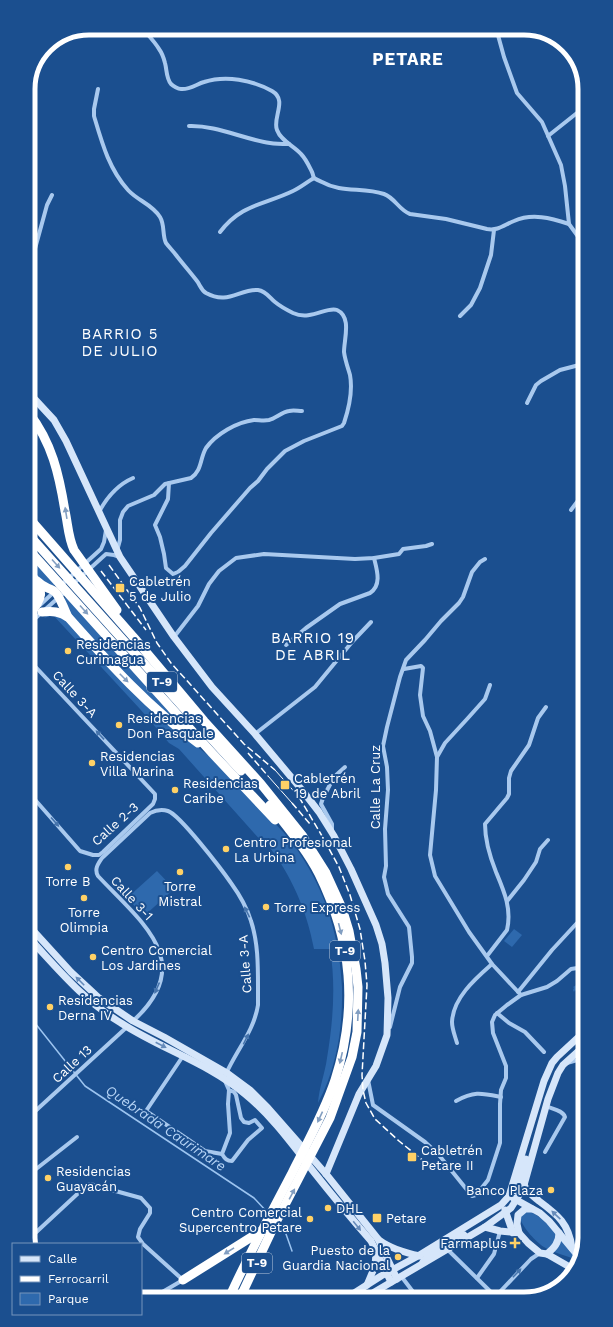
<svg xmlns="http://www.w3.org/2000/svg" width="613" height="1327" font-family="'Work Sans',sans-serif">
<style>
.green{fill:#2e69ad}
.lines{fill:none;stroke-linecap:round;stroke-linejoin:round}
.stream{stroke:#9cc4f0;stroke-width:1.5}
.street{stroke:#a9c9ee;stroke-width:4}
.secondary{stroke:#d6e6fa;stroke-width:7}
.highway{stroke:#fff;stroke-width:9}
.tram{stroke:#fff;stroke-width:1}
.rail{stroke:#fff;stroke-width:1.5;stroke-dasharray:7 3;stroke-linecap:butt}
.oneway{fill:#829ec1}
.oneway2{fill:#4674ac}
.oneway3{fill:#668bba}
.poi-dot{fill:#ffd166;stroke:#1b4f8f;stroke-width:1.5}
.labels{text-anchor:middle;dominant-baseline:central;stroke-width:4;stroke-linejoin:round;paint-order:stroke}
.shield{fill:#1b4f8f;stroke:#bbcadd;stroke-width:1}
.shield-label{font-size:12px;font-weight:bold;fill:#fff}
.poi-label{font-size:13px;fill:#fff;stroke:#1b4f8f;text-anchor:start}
.street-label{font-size:13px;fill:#fff;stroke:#1b4f8f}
.water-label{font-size:14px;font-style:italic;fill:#b5d3f5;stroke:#1b4f8f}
.quarter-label{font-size:15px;letter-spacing:1px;fill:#fff;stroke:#1b4f8f}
.district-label{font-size:17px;font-weight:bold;letter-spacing:1px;fill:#fff;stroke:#1b4f8f}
.rim{fill:none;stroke:#fff;stroke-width:5}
</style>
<rect width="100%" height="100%" fill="#1b4f8f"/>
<g class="green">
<polygon points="29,553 56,583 52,587 42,582 29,565"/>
<polygon points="66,597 186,731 147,697 71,616 64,600"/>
<path d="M47,615h14c40,40 79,80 120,119 11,9 22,17 33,26 15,14 28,29 42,44 9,10 20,20 29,30 37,45 54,95 57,153 1,40 -5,80 -24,116 1,-15 7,-30 9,-45 6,-36 9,-73 3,-109h-16c-7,-38 -23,-75 -47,-105l-4,-1 -84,-94 -10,-6 -29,-34 -87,-94 -9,3z"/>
<polygon points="157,871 174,889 144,916 127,898"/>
<polygon points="514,929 522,935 512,947 504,941"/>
<polygon points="578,984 579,986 584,984 584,998 579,992 578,993 575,990 574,992 573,990 574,988 573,987"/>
<path d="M527,1210c22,10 36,31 50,50 -9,-4 -26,-8 -33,-13 -8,-5 -21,-19 -24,-29z"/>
</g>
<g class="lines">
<g class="stream">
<polyline points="31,1018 85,1086 254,1198 268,1213"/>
<polyline points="278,1225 286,1234 292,1251"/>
</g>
<g class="street">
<path d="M142,28c6,7 13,14 17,21 3,4 5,10 6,14 2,7 1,15 6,21 2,2 7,5 10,5 8,1 16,-5 23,-7 22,-7 48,-2 68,9 16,9 0,27 5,39 4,11 17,16 24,24 5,5 8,12 11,18 1,2 1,4 2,6 1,1 6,3 8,4 19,11 41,5 62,12 11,4 15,16 26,20l36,5 41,10c11,2 17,-4 27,-8 18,-8 37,-3 55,3"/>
<polyline points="496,28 504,57 517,93 542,122 561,165 565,186 569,224 582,242"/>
<path d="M98,89l-4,20v7c8,27 15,53 34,74 10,11 24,14 32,27 5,8 2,18 6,26 3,4 7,8 10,12 7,9 14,17 21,26 3,4 4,9 9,12 22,12 33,-4 52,-3 8,1 12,8 17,12 6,5 12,8 18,11 18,8 34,-7 44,-3 15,7 7,29 7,42 1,8 4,16 6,23 3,16 -1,33 -6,48l-2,3 -38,15 -19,10 -18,18 -9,12 -8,7 -39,45 -26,33 -7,6 -5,2 -7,-6 -2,-14 -4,-17 -5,-12 13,-26 1,-16"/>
<path d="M189,126c27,-1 54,13 81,17 6,1 13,1 19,1"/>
<polyline points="548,136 582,109"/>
<path d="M220,232c21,-28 44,-27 73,-41 7,-3 14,-9 21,-13"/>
<polyline points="29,286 33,256 47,205 52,195"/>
<polyline points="460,316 471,305 480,288 491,255 494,230"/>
<polyline points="527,403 536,385 541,381 560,370 583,364"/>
<polyline points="571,510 583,494"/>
<path d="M99,512c8,-15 18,-27 34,-34"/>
<path d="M117,551l3,-11v-20l3,-8 5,-6 26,-11 11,-11 26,-6c11,-7 9,-20 15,-30 10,-14 31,-26 48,-28 5,0 10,1 15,0 7,-2 13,-8 20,-9 4,-1 9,0 13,0"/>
<polyline points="73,584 106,554 114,555 120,557"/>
<polyline points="60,586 101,549 104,542 106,530"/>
<polyline points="40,605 54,592"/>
<polyline points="30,623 67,590"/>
<polyline points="174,637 198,606 209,584 219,571 236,558 264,554 355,559 374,558 399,554 403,549 426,546 432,544"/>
<path d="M286,645l20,-17 34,-24 30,-11c12,-8 7,-23 4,-35"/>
<polyline points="30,661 155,794 155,799 153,804 103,852 99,855 93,855 80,851 30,794"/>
<polyline points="404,669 421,666 423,668 420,695 423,716 430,731 437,757"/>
<polyline points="490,685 485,699 468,718 445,743 437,757 436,790 430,855 435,876 469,932 492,964 521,995"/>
<polyline points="255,734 315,687 352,642 371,622"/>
<polyline points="332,830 332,824 321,804 323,798 334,777 345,767"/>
<polyline points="508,900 524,880 536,862 540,849 548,840"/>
<path d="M487,956l20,-26c5,-21 -3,-39 -11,-58 -6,-15 -11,-32 -11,-48l22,-26 2,-4v-16l2,-7 18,-26 9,-27 8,-11"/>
<polyline points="518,992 552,950 577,923"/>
<polyline points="497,1013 509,1023 525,1032 544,1052"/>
<path d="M133,1021c65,-59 8,-99 -35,-145 -4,-7 0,-12 4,-18l48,-45c6,-3 11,-4 18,-2 12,4 54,59 63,72 8,11 16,25 20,38 7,21 7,44 7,66 0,6 0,13 0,18 -4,26 -22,46 -32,69"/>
<polyline points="390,1027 400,987 412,963 412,957 409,927 388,894 384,877 386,866 385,829 388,790 387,767 383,746 387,727 400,677 406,660 425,640 441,621 459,603 463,597 472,572 480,562 485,559"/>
<path d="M457,1043c-2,-7 -5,-14 -5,-21 1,-24 23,-43 40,-58"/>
<polyline points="183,1056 146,1111 205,1151 222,1154"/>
<polyline points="567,1063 584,1058"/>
<polyline points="368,1080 373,1105 425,1142 438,1154 472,1196 476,1195 488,1180 500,1143 500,1104 501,1090 506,1078 506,1066 493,1033 492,1022 495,1015 507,1005 521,995 547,987 557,981 571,969 584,967"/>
<path d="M225,1081l4,9 -1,14 2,29 -8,21c3,5 5,7 10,7l16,-21 14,-12 -7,-8 -6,3 -5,-1 -3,-4 -5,-23 -2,-3 -5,-2"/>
<path d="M456,1101c18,-10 25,-8 45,-4"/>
<polyline points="31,1115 128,1026"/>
<path d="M545,1152l20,-35c-2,-7 -13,-8 -19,-11"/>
<polyline points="31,1173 77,1137"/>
<polyline points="31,1237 87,1185 90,1184 141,1198 150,1208 150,1213 140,1229 138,1237 143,1244 183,1280 152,1298"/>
<polyline points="448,1250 495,1296"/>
<polyline points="401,1276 417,1297"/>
<polyline points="477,1278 494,1254 500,1231"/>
<polyline points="557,1286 570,1268"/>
<polyline points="380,1288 383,1297"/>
<polyline points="496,1296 531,1259 540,1253"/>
</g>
<g class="secondary">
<polyline points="29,393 54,420 66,441 120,557 174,637 212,687 255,734 302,790 319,812 334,836 351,869 376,925 382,944 385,963 388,998 387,1035 376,1066 359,1094 326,1174"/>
<polyline points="30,927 71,972 99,998 133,1021 164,1037 227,1073 250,1090 268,1108 326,1174 378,1239 397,1279"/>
<path d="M30,939c29,31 54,62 91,84 40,26 87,40 124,71 26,21 47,50 68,77 19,24 38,47 58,70l4,8 16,33"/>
<path d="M524,1185c3,7 9,11 15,16 19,14 30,23 33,47"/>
<polyline points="516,1191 526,1159"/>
<polyline points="513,1198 540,1213 549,1221 579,1257"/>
<polyline points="532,1209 525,1209 518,1215 517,1224 519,1233 528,1243 540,1253 547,1254 575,1270"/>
<polyline points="505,1210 513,1233"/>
<polyline points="485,1227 500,1231 519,1233"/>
<path d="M379,1240c12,9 27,13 41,16"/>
<path d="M547,1254c7,-6 12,-11 12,-21"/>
<polyline points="423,1262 428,1256 464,1235"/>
<polyline points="367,1285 375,1266 376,1253"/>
<polyline points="348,1297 381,1276 418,1256 501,1205 509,1196 544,1081 552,1063 557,1057 584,1032"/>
<polyline points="366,1297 485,1227 511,1208 521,1192 524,1185 548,1099 558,1073 563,1065 584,1046"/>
</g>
<g class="highway">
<path d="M29,413c23,30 30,61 36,98 3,13 3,26 9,39l43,60"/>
<polyline points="29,425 32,434 29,448"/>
<polyline points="29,518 136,640 204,721 261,784 302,835 326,873 342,908 349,931 356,969 358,987 357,1032 352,1057 330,1118 273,1228 240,1298"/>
<polyline points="29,535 191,716"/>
<polyline points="29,550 212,753 275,820"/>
<path d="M29,572c12,15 17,21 4,38"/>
<path d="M37,581c7,7 10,6 17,10 5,3 11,20 14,26"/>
<path d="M42,612c10,-1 18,-1 27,6 40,45 80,90 129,125"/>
<polyline points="209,736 241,771"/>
<polyline points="183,1280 261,1231"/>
<path d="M229,1298c19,-42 41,-83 63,-125 15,-30 32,-60 43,-93 23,-72 17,-139 -16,-206 -13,-25 -32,-47 -49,-69"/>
</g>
<g class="tram">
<polyline points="275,770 299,797"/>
<polyline points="268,776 292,803"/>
</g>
<g class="rail">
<polyline points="109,565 140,608 157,643 171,663 244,744 275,770"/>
<polyline points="101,571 146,630"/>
<polyline points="248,753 268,776"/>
<polyline points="299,797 322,836 339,867 350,895 360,929 365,961 367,985 362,1075 363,1090 366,1103 375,1119 399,1141 426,1163"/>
<polyline points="292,803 310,824"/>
</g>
</g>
<defs><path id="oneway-solid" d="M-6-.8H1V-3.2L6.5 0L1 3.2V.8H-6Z"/></defs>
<g class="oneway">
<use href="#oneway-solid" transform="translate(66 513) rotate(-99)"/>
<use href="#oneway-solid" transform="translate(56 564) rotate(48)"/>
<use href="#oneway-solid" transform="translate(84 610) rotate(48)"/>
<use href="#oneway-solid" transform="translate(124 678) rotate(45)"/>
<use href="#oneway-solid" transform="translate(340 929) rotate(76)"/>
<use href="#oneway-solid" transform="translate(358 1015) rotate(-87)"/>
<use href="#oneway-solid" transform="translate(341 1058) rotate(103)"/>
<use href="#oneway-solid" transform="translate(320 1117) rotate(115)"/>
<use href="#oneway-solid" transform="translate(292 1194) rotate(-62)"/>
<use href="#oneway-solid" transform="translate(229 1251) rotate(148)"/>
</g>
<g class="oneway2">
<use href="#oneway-solid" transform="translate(100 735) rotate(-133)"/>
<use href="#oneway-solid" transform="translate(55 822) rotate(49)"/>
<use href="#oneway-solid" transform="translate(247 912) rotate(-116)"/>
<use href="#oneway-solid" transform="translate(157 988) rotate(114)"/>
<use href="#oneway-solid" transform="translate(246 1039) rotate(-64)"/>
<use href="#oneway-solid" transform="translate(517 1273) rotate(-46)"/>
</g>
<g class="oneway3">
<use href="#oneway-solid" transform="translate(80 981) rotate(-135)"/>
<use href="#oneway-solid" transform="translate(161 1045) rotate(27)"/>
<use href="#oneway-solid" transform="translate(556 1215) rotate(-137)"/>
<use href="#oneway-solid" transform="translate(357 1226) rotate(51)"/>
</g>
<g class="poi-dot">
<rect x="115" y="583" width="10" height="10" rx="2"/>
<circle cx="68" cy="651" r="4"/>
<circle cx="119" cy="725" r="4"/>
<circle cx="92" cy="763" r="4"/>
<rect x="280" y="780" width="10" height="10" rx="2"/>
<circle cx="175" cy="790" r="4"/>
<circle cx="226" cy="849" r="4"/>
<circle cx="68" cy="867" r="4"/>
<circle cx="180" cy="872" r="4"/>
<circle cx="84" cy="898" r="4"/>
<circle cx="266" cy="907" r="4"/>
<circle cx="93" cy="957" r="4"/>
<circle cx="50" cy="1007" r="4"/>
<rect x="407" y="1152" width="10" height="10" rx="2"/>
<circle cx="48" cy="1178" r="4"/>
<circle cx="551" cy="1190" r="4"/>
<circle cx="328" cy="1208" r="4"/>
<rect x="372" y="1213" width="10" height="10" rx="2"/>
<circle cx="310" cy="1219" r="4"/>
<path d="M513 1237h4v4h4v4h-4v4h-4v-4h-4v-4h4z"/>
<circle cx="398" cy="1257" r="4"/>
</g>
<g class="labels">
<g class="shield">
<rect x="147" y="672" width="30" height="20" rx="3"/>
<rect x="330" y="941" width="30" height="20" rx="3"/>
<rect x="242" y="1253" width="30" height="20" rx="3"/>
</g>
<g class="shield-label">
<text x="162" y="682">T-9</text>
<text x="345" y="951">T-9</text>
<text x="257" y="1263">T-9</text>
</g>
<g class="poi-label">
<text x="129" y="581">Cabletrén<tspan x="129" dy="15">5 de Julio</tspan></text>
<text x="76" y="644">Residencias<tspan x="76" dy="15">Curimagua</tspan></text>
<text x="127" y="718">Residencias<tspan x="127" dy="15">Don Pasquale</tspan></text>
<text x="100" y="756">Residencias<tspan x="100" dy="15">Villa Marina</tspan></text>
<text x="294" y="778">Cabletrén<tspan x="294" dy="15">19 de Abril</tspan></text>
<text x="183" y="783">Residencias<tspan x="183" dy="15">Caribe</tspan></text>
<text x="234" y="842">Centro Profesional<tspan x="234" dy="15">La Urbina</tspan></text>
<text x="68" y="881" text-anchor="middle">Torre B</text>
<text x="180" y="886" text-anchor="middle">Torre<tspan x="180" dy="15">Mistral</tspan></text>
<text x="274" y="907">Torre Express</text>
<text x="84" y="912" text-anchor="middle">Torre<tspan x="84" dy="15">Olimpia</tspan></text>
<text x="101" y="950">Centro Comercial<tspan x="101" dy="15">Los Jardines</tspan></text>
<text x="58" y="1000">Residencias<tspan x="58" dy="15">Derna IV</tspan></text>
<text x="421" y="1150">Cabletrén<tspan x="421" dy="15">Petare II</tspan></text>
<text x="56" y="1171">Residencias<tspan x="56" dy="15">Guayacán</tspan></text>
<text x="543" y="1190" text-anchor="end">Banco Plaza</text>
<text x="336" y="1208">DHL</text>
<text x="302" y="1212" text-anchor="end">Centro Comercial<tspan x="302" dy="15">Supercentro Petare</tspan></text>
<text x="386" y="1218">Petare</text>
<text x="507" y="1243" text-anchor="end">Farmaplus</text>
<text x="390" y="1250" text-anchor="end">Puesto de la<tspan x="390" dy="15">Guardia Nacional</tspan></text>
</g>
<g class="street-label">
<text transform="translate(75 694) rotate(47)">Calle 3-A</text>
<text transform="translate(375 787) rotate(-90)">Calle La Cruz</text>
<text transform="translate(115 824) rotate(-42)">Calle 2-3</text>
<text transform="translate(132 898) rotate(47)">Calle 3-1</text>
<text transform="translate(245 964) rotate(-94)">Calle 3-A</text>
<text transform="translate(72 1064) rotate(-43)">Calle 13</text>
</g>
<g class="water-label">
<text transform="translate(166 1128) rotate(34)">Quebrada Caurimare</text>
</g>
<g class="quarter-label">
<text x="120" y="334">BARRIO 5<tspan x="120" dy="17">DE JULIO</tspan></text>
<text x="313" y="638">BARRIO 19<tspan x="313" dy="17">DE ABRIL</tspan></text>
</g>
<g class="district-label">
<text x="408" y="59">PETARE</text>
</g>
</g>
<path d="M0 0H613V1327H0ZM89 35H524A54 54 0 0 1 578 89V1238A54 54 0 0 1 524 1292H89A54 54 0 0 1 35 1238V89A54 54 0 0 1 89 35Z" fill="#1b4f8f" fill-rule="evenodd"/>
<path class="rim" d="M89 35H524A54 54 0 0 1 578 89V1238A54 54 0 0 1 524 1292H89A54 54 0 0 1 35 1238V89A54 54 0 0 1 89 35Z"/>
<rect x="12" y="1243" width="130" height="72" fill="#1b4f8f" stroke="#7695bc"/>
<rect x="20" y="1256" width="20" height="6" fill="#d6e6fa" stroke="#7695bc"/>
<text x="48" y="1263" font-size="12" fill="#ffffff">Calle</text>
<rect x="20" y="1276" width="20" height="6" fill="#ffffff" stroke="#7695bc"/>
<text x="48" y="1283" font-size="12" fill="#ffffff">Ferrocarril</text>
<rect x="20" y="1293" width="20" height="12" fill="#2e69ad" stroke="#7695bc"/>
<text x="48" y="1303" font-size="12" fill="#ffffff">Parque</text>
</svg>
